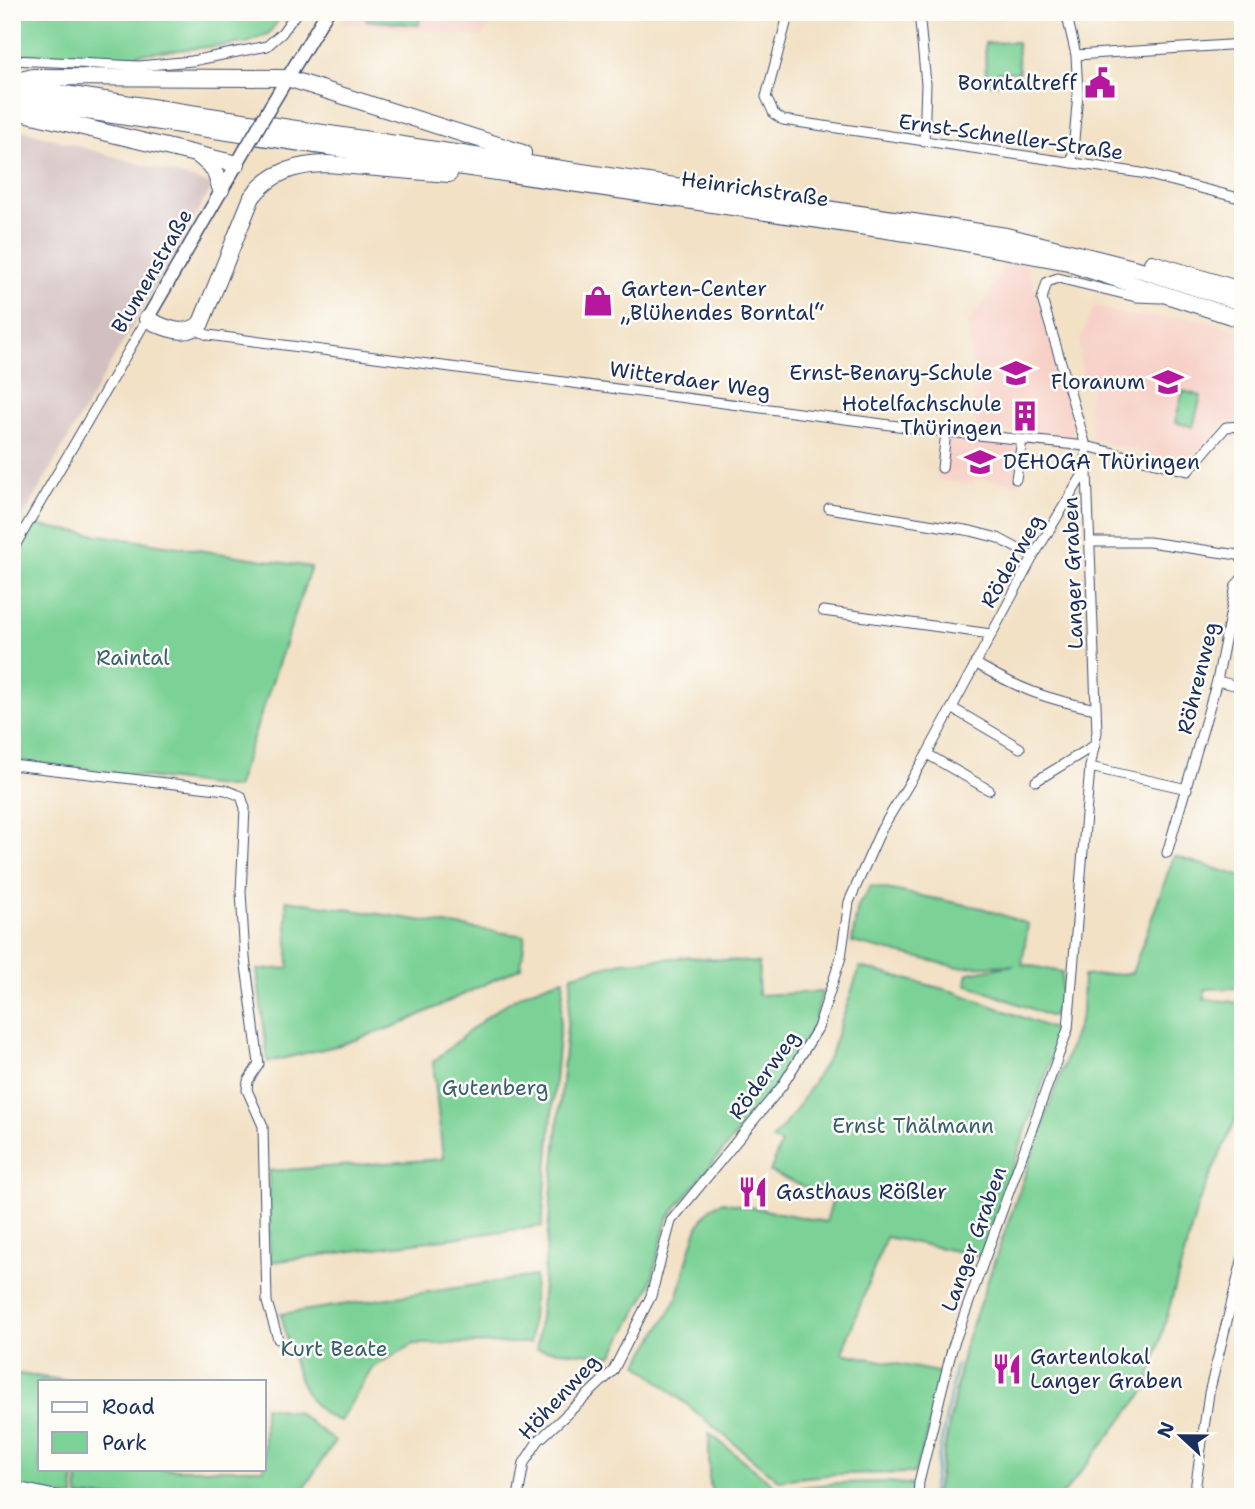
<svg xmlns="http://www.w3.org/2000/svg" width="1255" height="1509" font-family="'Shantell Sans',sans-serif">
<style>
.built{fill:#f7d1c8}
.industrial{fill:#d2bfc0}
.green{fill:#7bd296;stroke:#4b807a;stroke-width:2}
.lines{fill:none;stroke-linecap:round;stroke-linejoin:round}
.stream{stroke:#4cabcb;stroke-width:2.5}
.street-casing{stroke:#3b4a6d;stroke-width:11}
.secondary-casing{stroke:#3b4a6d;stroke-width:15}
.highway-casing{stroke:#3b4a6d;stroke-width:18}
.street{stroke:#fff;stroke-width:9}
.secondary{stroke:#fff;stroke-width:12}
.highway{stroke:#fff;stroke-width:16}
.secondary-bridge-casing{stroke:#3b4a6d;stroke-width:15;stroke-linecap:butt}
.secondary-bridge{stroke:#fff;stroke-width:12}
.labels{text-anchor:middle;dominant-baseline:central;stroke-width:5;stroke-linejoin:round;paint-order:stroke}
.poi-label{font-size:21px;fill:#1b2f5e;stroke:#fdfcf7;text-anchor:end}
.street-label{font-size:21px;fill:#1b2f5e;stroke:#fdfcf7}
.park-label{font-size:21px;fill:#38606f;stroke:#fdfcf7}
</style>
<rect width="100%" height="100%" fill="#fdfcf7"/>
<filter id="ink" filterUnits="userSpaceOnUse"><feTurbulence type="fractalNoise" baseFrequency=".0143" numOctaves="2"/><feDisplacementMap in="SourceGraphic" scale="14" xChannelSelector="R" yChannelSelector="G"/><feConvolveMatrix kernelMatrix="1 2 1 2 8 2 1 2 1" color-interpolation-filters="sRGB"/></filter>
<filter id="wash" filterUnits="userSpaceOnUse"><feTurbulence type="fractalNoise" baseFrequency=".00686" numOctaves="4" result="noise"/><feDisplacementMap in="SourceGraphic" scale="28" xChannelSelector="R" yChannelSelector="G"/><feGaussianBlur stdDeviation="1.57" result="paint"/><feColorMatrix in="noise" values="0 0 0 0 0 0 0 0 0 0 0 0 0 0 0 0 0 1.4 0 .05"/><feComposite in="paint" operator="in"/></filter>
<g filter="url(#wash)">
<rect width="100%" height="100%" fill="#f2e1c5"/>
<g class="built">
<polygon points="347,12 494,12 483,37 341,23"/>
<polygon points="1007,258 1028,265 1075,425 1071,439 975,429 969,322 990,295"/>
<polygon points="1094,306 1126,315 1198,319 1243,332 1243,422 1224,423 1187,465 1093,439 1088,404 1094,378 1082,375 1079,343"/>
<polygon points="943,436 1023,445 1019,485 974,478 973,485 937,480"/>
</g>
<polygon class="industrial" points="12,127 213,185 12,536"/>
<g class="green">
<polygon points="12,12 285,12 268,34 247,43 138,54 134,60 12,54"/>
<polygon points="367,12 420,12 419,25 366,20"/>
<polygon points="1017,42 1019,72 998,72 998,84 986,84 985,43"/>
<polygon points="1183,391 1201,396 1193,427 1175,422"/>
<polygon points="33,525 311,567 236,788 12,760 12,561"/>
<polygon points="1174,856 1243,877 1243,969 1238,988 1205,989 1204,999 1243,1003 1243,1103 1199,1201 1147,1388 1061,1497 935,1497 964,1348 1082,1013 1083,976 1132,973"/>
<polygon points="871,886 982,908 1028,924 1022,964 1062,972 1061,997 1052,1017 966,984 968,973 1014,965 957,967 852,942 858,906"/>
<polygon points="286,900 525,936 521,967 401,1024 340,1045 268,1062 257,970 289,968"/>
<polygon points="689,957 759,963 758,995 822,992 814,1026 775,1087 667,1219 650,1287 612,1356 537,1349 572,975 623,962"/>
<path d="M860,967l95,25 106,40 -80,224 -95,-19 -44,116 100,20 -15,63 -13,37 -78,1 -58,6 -140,-116c12,-21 26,-41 37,-62 12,-24 15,-92 48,-100l103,20 7,-23 -63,-27 11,-29 -9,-3 22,-27 36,-58z"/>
<path d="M564,979l-22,247 -272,36 -1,-91 174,-12 -10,-97c41,-35 78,-71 131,-83z"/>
<path d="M535,1276l-5,67 -116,1 -41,23 -33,54c-41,-11 -50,-71 -59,-107z"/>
<polygon points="12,1373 70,1381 40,1381 40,1469 73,1469 74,1497 12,1497"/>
<polygon points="264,1407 296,1412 335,1441 298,1497 78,1497 77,1469 264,1469"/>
<polygon points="709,1433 780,1490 837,1483 887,1482 913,1485 912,1497 713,1497 709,1479"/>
</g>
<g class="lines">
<polyline class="stream" points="931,1497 956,1365"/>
</g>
</g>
<g filter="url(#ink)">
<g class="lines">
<g class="street-casing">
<g id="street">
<polyline points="789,12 766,97 774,114 783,120 1141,173 1243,199"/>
<polyline points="919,12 926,84 924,142"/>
<polyline points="1066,12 1076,55 1078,93 1072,163"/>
<polyline points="1076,55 1243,44"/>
<polyline points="12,60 139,66 192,61 267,46 282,33 297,12"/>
<polyline points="194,329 208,335 928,430 1086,446 1188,471 1226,427 1243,426"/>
<polyline points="942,468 946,432"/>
<polyline points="1016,479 1022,440"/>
<polyline points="829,508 971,531 998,538 1033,557"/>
<polyline points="1090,542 1149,542 1238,555 1243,560"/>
<polyline points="12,551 147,319"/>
<polyline points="823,611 991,634"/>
<path d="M975,663c44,26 70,36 121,46"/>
<polyline points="1217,681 1243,687"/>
<polyline points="952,708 1020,748"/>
<polyline points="927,754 989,790"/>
<polyline points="12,765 226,790 241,796 245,808 241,892 245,958 259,1064 248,1081 247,1090 263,1126 267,1302 278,1339"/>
<polyline points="1090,767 1187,789"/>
<polyline points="1036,781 1095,745"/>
<polyline points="1167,853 1217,681 1236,585 1243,577"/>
<polyline points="12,1486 63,1497"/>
<polyline points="518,1497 524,1463 538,1441 613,1371 651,1296 671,1221 782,1086 818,1028 841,957 849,902 881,830 927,754 1033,557 1085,471"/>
<polyline points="918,1497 919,1482 952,1349 1068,1029 1090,767 1097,732 1086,446 1042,299 1047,282 1058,278 1136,297 1161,298"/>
<polyline points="1194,1497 1209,1393 1243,1257"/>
</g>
</g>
<g class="secondary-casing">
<g id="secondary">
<polyline points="270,107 327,12"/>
<polyline points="147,319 245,150"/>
</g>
</g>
<g class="highway-casing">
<g id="highway">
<polyline points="12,82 33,77 287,78 523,153"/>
<polyline points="12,86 1006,236 1141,270 1243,303"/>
<polyline points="12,100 927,236 1085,265"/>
<polyline points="12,110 237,164"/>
<polyline points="199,156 214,169 221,190"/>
<polyline points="1152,263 1243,291"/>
<polyline points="1074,265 1243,320"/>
<path d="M147,319c17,9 39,19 54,4l51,-126c19,-25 45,-33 76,-33l121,10"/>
</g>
</g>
<use href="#street" class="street"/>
<use href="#secondary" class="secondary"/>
<use href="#highway" class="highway"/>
<g class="secondary-bridge-casing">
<polyline id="secondary-bridge" points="245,150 270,107"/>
</g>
<use href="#secondary-bridge" class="secondary-bridge"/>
</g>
</g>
<defs>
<g id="civic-bare" transform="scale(2.415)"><path d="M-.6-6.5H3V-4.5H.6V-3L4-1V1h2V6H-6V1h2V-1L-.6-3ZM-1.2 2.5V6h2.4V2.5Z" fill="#b5179e" stroke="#fdfcf7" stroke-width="2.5" paint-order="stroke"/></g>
<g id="shop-bare" transform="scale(2.415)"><path d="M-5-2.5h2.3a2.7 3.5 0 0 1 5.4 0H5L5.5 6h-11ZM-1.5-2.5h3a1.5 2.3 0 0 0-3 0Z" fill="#b5179e" stroke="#fdfcf7" stroke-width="2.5" paint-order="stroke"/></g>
<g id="school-bare" transform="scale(2.415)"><path d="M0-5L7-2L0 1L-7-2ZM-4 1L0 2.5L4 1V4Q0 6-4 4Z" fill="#b5179e" stroke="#fdfcf7" stroke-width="2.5" paint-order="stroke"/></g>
<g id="building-bare" transform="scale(2.415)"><path d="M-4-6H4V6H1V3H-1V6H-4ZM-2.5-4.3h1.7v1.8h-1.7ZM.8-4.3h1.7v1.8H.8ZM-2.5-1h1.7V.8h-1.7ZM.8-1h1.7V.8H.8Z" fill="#b5179e" stroke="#fdfcf7" stroke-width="2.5" paint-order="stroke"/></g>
<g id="restaurant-bare" transform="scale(2.415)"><path d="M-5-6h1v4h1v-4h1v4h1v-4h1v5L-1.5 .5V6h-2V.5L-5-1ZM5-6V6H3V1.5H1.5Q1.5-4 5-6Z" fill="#b5179e" stroke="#fdfcf7" stroke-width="2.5" paint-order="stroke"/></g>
</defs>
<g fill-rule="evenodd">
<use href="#civic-bare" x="1100" y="83"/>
<use href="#shop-bare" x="598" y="301"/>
<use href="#school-bare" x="1016" y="373"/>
<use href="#school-bare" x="1168" y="382"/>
<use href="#building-bare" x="1025" y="416"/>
<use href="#school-bare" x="980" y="462"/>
<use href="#restaurant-bare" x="753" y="1192"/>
<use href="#restaurant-bare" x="1007" y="1369"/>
</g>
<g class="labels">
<g class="poi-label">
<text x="1077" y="83">Borntaltreff</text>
<text x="621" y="289" text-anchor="start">Garten-Center<tspan x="621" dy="24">„Blühendes Borntal“</tspan></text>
<text x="993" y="373">Ernst-Benary-Schule</text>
<text x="1145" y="382">Floranum</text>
<text x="1002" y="404">Hotelfachschule<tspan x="1002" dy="24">Thüringen</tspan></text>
<text x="1003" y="462" text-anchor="start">DEHOGA Thüringen</text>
<text x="776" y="1192" text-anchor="start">Gasthaus Rößler</text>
<text x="1030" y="1357" text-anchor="start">Gartenlokal<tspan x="1030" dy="24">Langer Graben</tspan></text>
</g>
<g class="street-label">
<text transform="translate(1011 137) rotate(8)">Ernst-Schneller-Straße</text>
<text transform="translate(755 189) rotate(8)">Heinrichstraße</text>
<text transform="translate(152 271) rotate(-60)">Blumenstraße</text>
<text transform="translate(690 380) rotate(8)">Witterdaer Weg</text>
<text transform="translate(1012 561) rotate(-60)">Röderweg</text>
<text transform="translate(1073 573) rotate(-92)">Langer Graben</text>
<text transform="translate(1198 678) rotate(-76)">Röhrenweg</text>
<text transform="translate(764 1075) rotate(-54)">Röderweg</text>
<text transform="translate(974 1239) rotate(-70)">Langer Graben</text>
<text transform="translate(559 1397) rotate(-47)">Höhenweg</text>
</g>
<g class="park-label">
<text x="133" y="658">Raintal</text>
<text x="495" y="1088">Gutenberg</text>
<text x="913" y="1126">Ernst Thälmann</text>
<text x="334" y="1349">Kurt Beate</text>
</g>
</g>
<rect width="1255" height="1509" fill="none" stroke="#fdfcf7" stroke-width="42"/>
<rect x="38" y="1380" width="228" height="91" fill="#fdfcf7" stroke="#a3aaba" stroke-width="2"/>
<rect x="52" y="1402" width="35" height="10" fill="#ffffff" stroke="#a3aaba" stroke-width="2"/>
<text x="102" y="1414" font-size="21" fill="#1b2f5e">Road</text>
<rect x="52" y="1432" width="35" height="21" fill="#7bd296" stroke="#a3aaba" stroke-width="2"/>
<text x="102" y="1450" font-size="21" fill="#1b2f5e">Park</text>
<g transform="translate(1181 1436) rotate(292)" stroke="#fdfcf7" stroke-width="5" paint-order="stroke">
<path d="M0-5L12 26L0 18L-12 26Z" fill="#1b2f5e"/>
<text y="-10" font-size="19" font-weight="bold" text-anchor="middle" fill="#1b2f5e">N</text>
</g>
</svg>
